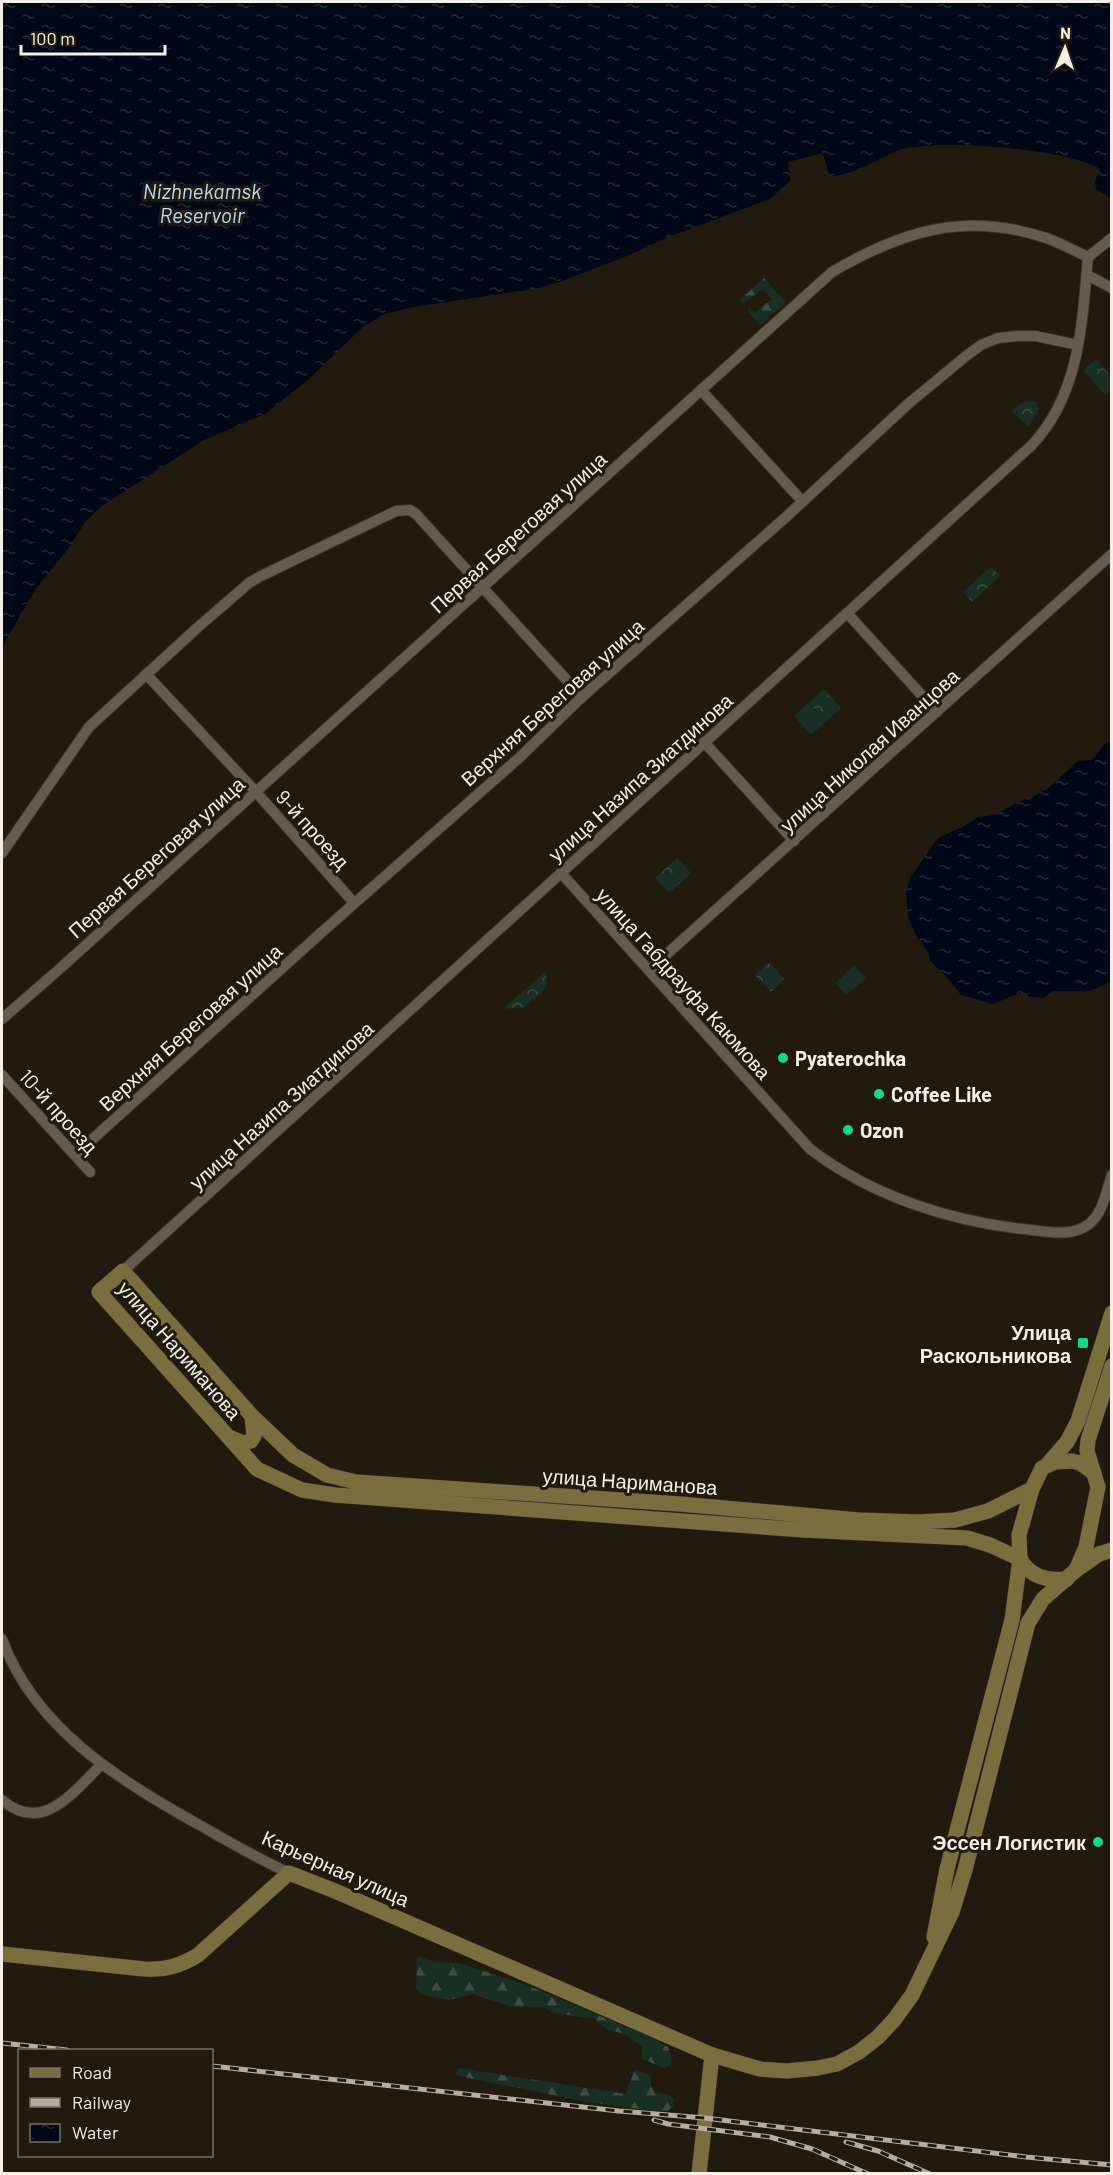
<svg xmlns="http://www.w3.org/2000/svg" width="1113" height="2175" font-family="Barlow,sans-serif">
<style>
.forest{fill:url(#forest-firs)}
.park{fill:url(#park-crowns)}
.pitch{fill:#1a2f23}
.water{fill:url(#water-ripples)}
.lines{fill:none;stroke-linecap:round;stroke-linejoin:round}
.street-casing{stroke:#3a342f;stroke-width:12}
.secondary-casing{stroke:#3a342f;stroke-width:16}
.street{stroke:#655b4e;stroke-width:10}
.secondary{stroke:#796e3e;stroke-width:15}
.rail-casing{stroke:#b4ada4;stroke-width:5}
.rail{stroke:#221a0f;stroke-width:3;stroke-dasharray:9;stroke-linecap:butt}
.poi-dot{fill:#13d98a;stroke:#221a0f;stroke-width:2}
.labels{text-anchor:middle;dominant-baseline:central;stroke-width:6;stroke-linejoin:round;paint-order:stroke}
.street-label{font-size:20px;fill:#f4eee6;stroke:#221a0f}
.poi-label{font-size:20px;font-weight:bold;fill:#f4eee6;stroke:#221a0f;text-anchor:start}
.water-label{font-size:21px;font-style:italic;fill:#b4dffd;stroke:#221a0f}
</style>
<defs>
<pattern id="forest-firs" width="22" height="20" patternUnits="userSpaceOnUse" patternTransform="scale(1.5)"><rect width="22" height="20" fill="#1a2f23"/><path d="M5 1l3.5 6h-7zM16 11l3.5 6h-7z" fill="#3c4d43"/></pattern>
<pattern id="park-crowns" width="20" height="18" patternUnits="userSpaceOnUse" patternTransform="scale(1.5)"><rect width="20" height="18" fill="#1a2f23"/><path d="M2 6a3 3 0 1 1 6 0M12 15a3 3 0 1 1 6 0" fill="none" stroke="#3c4d43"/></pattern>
<pattern id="water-ripples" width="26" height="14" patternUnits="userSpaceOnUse" patternTransform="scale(1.5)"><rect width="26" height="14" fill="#000716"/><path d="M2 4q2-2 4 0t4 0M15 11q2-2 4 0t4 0" fill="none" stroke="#262b38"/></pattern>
</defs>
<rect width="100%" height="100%" fill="#221a0f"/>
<g class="forest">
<polygon points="764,278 786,303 760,325 748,312 748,309 750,308 755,312 772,299 762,289 745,303 741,303 740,300"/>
<polygon points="419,1957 435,1962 459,1963 527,1985 659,2041 668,2047 672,2059 670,2065 665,2068 642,2059 642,2046 624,2034 607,2029 594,2019 554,2013 543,2007 512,2007 473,1994 449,2000 422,1995 416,1989 417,1959"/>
<polygon points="459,2068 626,2094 634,2071 637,2070 651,2076 651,2086 655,2092 670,2095 674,2099 673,2106 668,2111 661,2112 588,2102 458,2076 455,2073"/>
</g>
<g class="park">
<polygon points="1096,359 1111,376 1111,389 1105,395 1083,370"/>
<polygon points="1028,401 1037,402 1039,409 1029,427 1012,411 1020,404"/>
<polygon points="991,567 1000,576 972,602 963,592"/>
<polygon points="824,689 841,708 825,722 808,703"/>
<polygon points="677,858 691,873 669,893 655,878"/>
<polygon points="769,962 784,979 771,992 755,975"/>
<polygon points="547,970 546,988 525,1007 503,1009"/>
</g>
<g class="pitch">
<polygon points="808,703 825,722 811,735 794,716"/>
<polygon points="854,965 866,978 846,995 835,983"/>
</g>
<g class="water">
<path d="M2,2h1109v196l-15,-9 -1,-8 4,-10 -2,-4c-35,-18 -160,-29 -197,-17 -22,8 -45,25 -69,26l-3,-4 -5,-19 -35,9 3,18 -21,19 -104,39 -34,16 -67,26 -25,8 -126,19 -29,7 -21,12 -55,53 -44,35 -61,26 -102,66 -16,15 -18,28 -30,37 -15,24 -21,38z"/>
<polygon points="1111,741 1111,982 1090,991 1053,991 1043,998 1029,997 1022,992 993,1004 961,995 945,975 930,961 928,952 915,934 908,916 906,893 910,878 938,838 964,826 978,817 994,815 1024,799 1030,800 1039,792 1046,790 1078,761 1092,760 1106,743"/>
</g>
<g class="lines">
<g class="street-casing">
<g id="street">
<polyline points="1088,257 1112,238"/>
<polyline points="1087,275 1112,288"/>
<polyline points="701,390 802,501"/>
<polyline points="847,613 937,712"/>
<polyline points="146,674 256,792 354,903"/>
<polyline points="704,742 794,841"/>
<polyline points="2,853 89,727 197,628 249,583 261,576 396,511 410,510 416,514 582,697"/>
<path d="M561,873l249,276c63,48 142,73 221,81 19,2 41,7 58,-6 14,-11 17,-32 23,-49"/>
<polyline points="649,970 1112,554"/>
<path d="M2,1019l53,-46 777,-701c70,-41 133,-61 214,-34 15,5 28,13 42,19"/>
<polyline points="2,1075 90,1172"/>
<polyline points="75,1155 322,932 519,758 582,697 786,517 908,404 966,356 981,345 998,338 1017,336 1035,336 1078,345"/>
<path d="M123,1271l909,-826c48,-51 50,-122 56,-188"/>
<path d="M2,1639c32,88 116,141 194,184 31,18 61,35 93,50"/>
<path d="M2,1800c41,35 71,-8 100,-36"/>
</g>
</g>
<g class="secondary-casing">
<g id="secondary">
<polyline points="229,1437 243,1443 251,1441 254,1436 252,1416"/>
<polyline points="1047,1465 1067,1442 1078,1421 1112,1313"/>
<polyline points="1020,1559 990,1545 967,1538 803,1530 335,1495 302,1490 257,1469 99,1292 123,1271 252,1416 293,1455 327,1475 356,1482 680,1504 859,1520 918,1522 955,1520 988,1511 1032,1489"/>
<path d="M1020,1559c10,18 27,22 47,20"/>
<polyline points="1076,1570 1099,1554 1112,1550"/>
<polyline points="934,1937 947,1869 1012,1620 1020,1559 1019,1535 1032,1489 1042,1468 1055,1462 1072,1461 1080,1463 1094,1473"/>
<path d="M2,1954l142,15c22,1 36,-3 54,-14l91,-82 46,18 377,164 48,14 27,2 31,-3 19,-4 22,-12 19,-15 16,-17 18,-25 40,-83 13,-42 63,-247 15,-24 33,-29 10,-23 12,-60 -11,-36 1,-11 24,-74"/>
<polyline points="699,2174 712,2055"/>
</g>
</g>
<use href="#street" class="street"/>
<use href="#secondary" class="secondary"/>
<g class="rail-casing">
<g id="rail">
<polyline points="2,2043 67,2050"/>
<polyline points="212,2066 619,2111 705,2118 1026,2157 1112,2165"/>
<polyline points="654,2120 668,2124 770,2137 812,2149 868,2174"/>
<polyline points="846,2142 878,2151 930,2174"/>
</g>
</g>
<use href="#rail" class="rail"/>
</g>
<g class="poi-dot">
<circle cx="783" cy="1058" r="6"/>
<circle cx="879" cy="1094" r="6"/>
<circle cx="848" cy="1130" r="6"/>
<rect x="1077" y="1337" width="12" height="12" rx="3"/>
<circle cx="1098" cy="1842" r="6"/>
</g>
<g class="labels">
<g class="street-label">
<text transform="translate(518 532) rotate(-42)">Первая Береговая улица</text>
<text transform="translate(552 702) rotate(-42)">Верхняя Береговая улица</text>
<text transform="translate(869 750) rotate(-42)">улица Николая Иванцова</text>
<text transform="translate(640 777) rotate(-42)">улица Назипа Зиатдинова</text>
<text transform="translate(313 829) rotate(48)">9-й проезд</text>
<text transform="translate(156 857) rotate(-42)">Первая Береговая улица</text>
<text transform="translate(684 983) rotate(48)">улица Габдрауфа Каюмова</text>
<text transform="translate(190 1027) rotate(-42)">Верхняя Береговая улица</text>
<text transform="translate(281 1105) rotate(-42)">улица Назипа Зиатдинова</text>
<text transform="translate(59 1111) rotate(48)">10-й проезд</text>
<text transform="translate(180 1350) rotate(49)">улица Нариманова</text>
<text transform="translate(630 1481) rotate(4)">улица Нариманова</text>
<text transform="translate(336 1868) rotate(24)">Карьерная улица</text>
</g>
<g class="poi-label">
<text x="795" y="1058">Pyaterochka</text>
<text x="891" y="1094">Coffee Like</text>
<text x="860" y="1130">Ozon</text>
<text x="1071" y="1332" text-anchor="end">Улица<tspan x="1071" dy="23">Раскольникова</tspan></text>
<text x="1086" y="1842" text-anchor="end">Эссен Логистик</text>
</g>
<g class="water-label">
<text x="202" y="190">Nizhnekamsk<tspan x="202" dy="24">Reservoir</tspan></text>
</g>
</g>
<rect width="1113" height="2175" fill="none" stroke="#f4eee6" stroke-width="6"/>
<rect x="18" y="2049" width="195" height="108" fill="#221a0f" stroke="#766f65" stroke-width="1.5"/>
<rect x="30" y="2068" width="30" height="9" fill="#796e3e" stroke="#766f65" stroke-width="1.5"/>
<text x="72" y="2079" font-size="18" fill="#f4eee6">Road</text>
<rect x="30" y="2098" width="30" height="9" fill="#b4ada4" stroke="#766f65" stroke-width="1.5"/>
<text x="72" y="2109" font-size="18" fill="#f4eee6">Railway</text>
<rect x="30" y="2124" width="30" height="18" fill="url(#water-ripples)" stroke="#766f65" stroke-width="1.5"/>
<text x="72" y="2139" font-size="18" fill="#f4eee6">Water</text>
<g transform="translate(1065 48) rotate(2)" stroke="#221a0f" stroke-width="4.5" paint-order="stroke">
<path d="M0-4.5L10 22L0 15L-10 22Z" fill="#f4eee6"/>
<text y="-9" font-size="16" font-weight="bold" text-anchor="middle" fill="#f4eee6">N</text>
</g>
<path d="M21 45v9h144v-9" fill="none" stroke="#f4eee6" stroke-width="3"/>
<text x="30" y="45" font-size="18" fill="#f4eee6" stroke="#221a0f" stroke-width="4.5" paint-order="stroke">100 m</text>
</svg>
